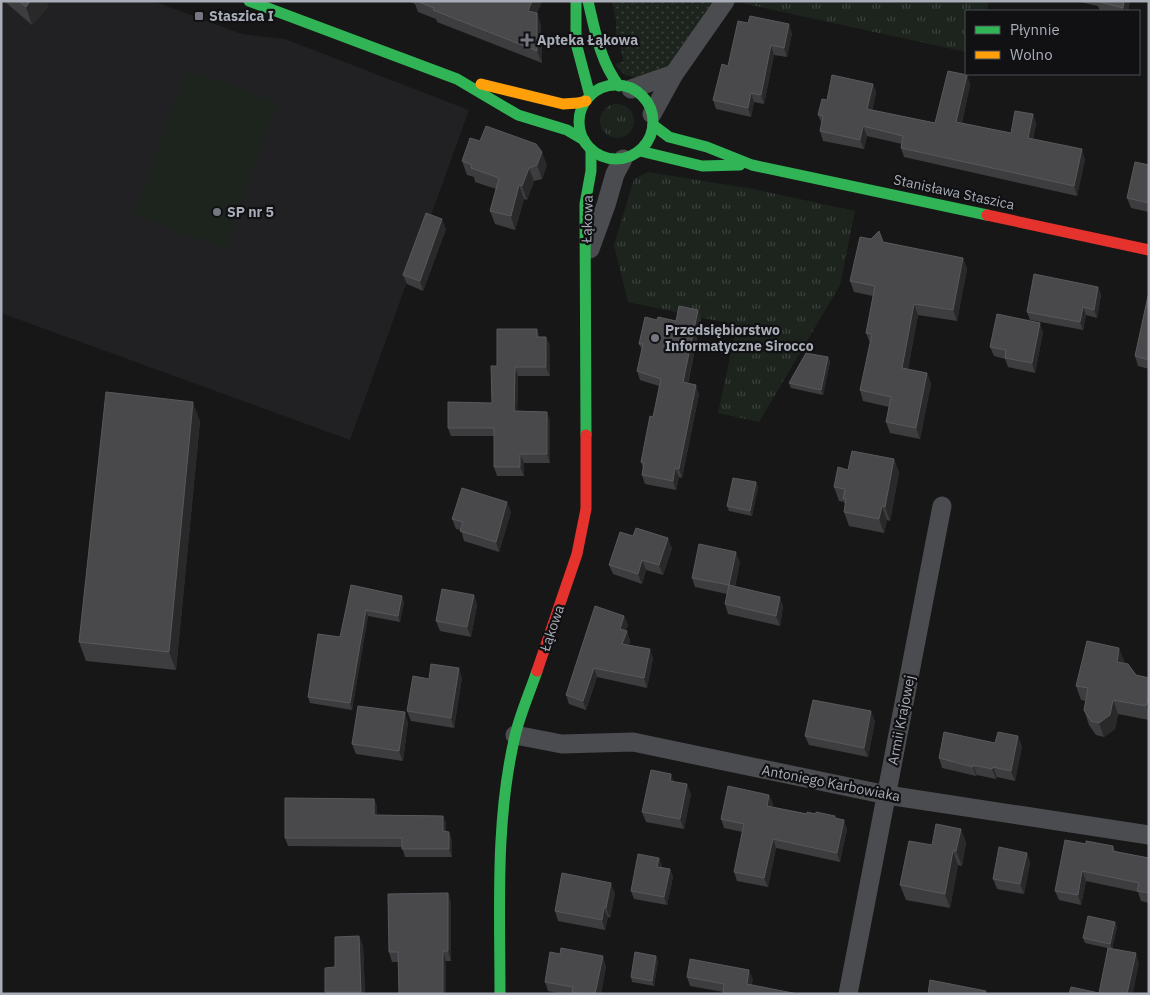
<svg xmlns="http://www.w3.org/2000/svg" width="1150" height="995" font-family="'IBM Plex Sans',sans-serif">
<style>
.built{fill:#212123}
.grass{fill:url(#grass-tufts)}
.park{fill:url(#park-dots)}
.pitch{fill:#1d241e}
.lines{fill:none;stroke-linecap:round;stroke-linejoin:round}
.street{stroke:#4b4c50;stroke-width:19}
.fast{stroke:#30b455;stroke-width:11}
.slow{stroke:#ff9f0a;stroke-width:11}
.jam{stroke:#e5322d;stroke-width:11}
.wall{fill:#3d3d3f}
.shaded-wall{fill:#29292a}
.building{fill:#49494c;stroke:#58595d}
.poi-dot{fill:#757880;stroke:#111113;stroke-width:2}
.labels{text-anchor:middle;dominant-baseline:central;stroke-width:4.5;stroke-linejoin:round;paint-order:stroke}
.poi-label{font-size:14px;font-weight:bold;fill:#a8adb8;stroke:#111113;text-anchor:start}
.street-label{font-size:14px;fill:#a8adb8;stroke:#111113}
</style>
<defs>
<pattern id="grass-tufts" width="24" height="20" patternUnits="userSpaceOnUse" patternTransform="scale(1.25)"><rect width="24" height="20" fill="#1d241e"/><path d="M3 7l-1-3M5 7V3M7 7l1-3M15 17l-1-3M17 17v-4M19 17l1-3" fill="none" stroke="#3b413d"/></pattern>
<pattern id="park-dots" width="8" height="8" patternUnits="userSpaceOnUse" patternTransform="scale(1.25)"><rect width="8" height="8" fill="#1d241e"/><path d="M2 2h.1M6 6h.1" fill="none" stroke="#3b413d" stroke-width="1.8" stroke-linecap="round"/></pattern>
</defs>
<rect width="100%" height="100%" fill="#171717"/>
<polygon class="built" points="1,1 153,1 242,34 285,39 469,110 350,440 1,313"/>
<g class="grass">
<polygon points="743,1 989,1 987,11 966,11 966,52 742,3"/>
<circle cx="617" cy="121" r="17"/>
<polygon points="648,172 753,189 855,211 840,285 759,422 718,413 737,325 628,302 614,245 634,179"/>
</g>
<polygon class="park" points="612,1 713,1 678,55 668,66 638,78 625,75 615,64 624,61 616,34 616,21"/>
<polygon class="pitch" points="187,69 277,102 225,248 134,216"/>
<g class="lines">
<g class="street">
<polyline points="631,89 674,74"/>
<polyline points="652,114 674,74 725,1"/>
<polyline points="590,249 606,205 615,174 623,159"/>
<polyline points="515,735 562,744 633,742 887,795 1149,835"/>
<polyline points="848,994 942,506"/>
</g>
<g class="fast">
<polyline points="249,1 457,79 518,115 567,130 584,140"/>
<polyline points="576,1 576,43 590,96"/>
<path d="M588,1c7,30 12,60 31,85"/>
<circle cx="616" cy="122" r="37"/>
<polyline points="653,125 669,137 707,147 752,165 987,215"/>
<polyline points="640,151 702,166 740,165"/>
<polyline points="586,435 585,204 591,171 591,149"/>
<path d="M500,994c0,-86 -5,-173 15,-258 5,-22 15,-44 22,-65"/>
</g>
<polyline class="slow" points="481,84 563,104 578,103 586,101"/>
<g class="jam">
<polyline points="987,215 1149,250"/>
<polyline points="537,671 577,554 586,509 586,435"/>
</g>
</g>
<g class="wall">
<polygon points="4,1 46,1 48,7 32,25"/>
<polygon points="408,1 542,1 537,13 541,26 542,63 437,22 436,19 418,12 415,4"/>
<polygon points="1080,1 1130,1 1128,11 1100,11 1098,6 1080,2"/>
<polygon points="792,33 787,57 774,55 764,104 754,102 751,117 716,109 713,100 728,66"/>
<polygon points="967,75 970,85 962,123 1011,133 1033,114 1036,124 1033,139 1085,159 1077,196 904,157 901,148 902,144 867,136 864,149 823,141 820,131 822,124 818,115 827,100 873,84 876,93 872,110 935,123"/>
<polygon points="462,161 547,165 542,179 534,181 527,200 524,199 515,230 495,224 490,211 496,189 475,182 474,177 467,175"/>
<polygon points="1149,165 1149,212 1131,208 1127,198"/>
<polygon points="446,229 423,291 407,284 403,275"/>
<polygon points="883,242 963,258 967,269 957,321 918,315 908,369 927,373 931,384 920,439 890,433 886,422 889,407 863,401 860,390 870,343 866,333 873,296 854,292 850,281"/>
<polygon points="1098,287 1101,295 1097,318 1086,315 1083,330 1030,320 1027,312"/>
<polygon points="1149,296 1149,369 1138,366 1135,356"/>
<polygon points="698,310 701,319 688,384 699,394 682,478 679,477 676,490 645,484 642,475 643,468 641,462 653,417 659,386 640,380 637,371 642,350 639,344 657,320 676,321"/>
<polygon points="1043,332 1035,373 1008,367 1005,359 994,356 990,347"/>
<polygon points="540,337 546,337 550,346 550,376 518,376 517,411 550,420 550,463 524,463 524,476 497,476 494,467 494,436 451,436 448,428 492,403 497,366"/>
<polygon points="828,357 830,362 823,395 791,388 789,383"/>
<polygon points="200,421 176,670 86,661 79,642"/>
<polygon points="894,459 899,473 890,521 887,520 884,533 849,526 844,512 845,505 844,502 839,501 834,487 848,470"/>
<polygon points="756,482 758,487 752,516 729,511 727,506"/>
<polygon points="511,512 499,552 464,541 461,530 456,529 452,519"/>
<polygon points="672,548 663,575 646,570 642,584 613,574 609,565"/>
<polygon points="740,562 735,587 783,606 780,626 728,614 725,604 727,594 695,587 692,578"/>
<polygon points="351,585 404,602 400,622 368,616 352,710 310,703 308,697 340,637"/>
<polygon points="474,595 477,605 471,637 440,631 436,621"/>
<polygon points="624,616 628,625 625,631 627,631 630,641 629,645 653,658 647,688 597,677 586,710 569,704 566,695"/>
<polygon points="1125,663 1136,675 1149,678 1149,720 1118,714 1115,729 1104,737 1096,735 1089,725 1084,710 1086,701 1081,700 1076,686"/>
<polygon points="462,678 454,728 411,721 407,711 429,679"/>
<polygon points="875,721 868,757 809,745 805,736"/>
<polygon points="408,722 403,761 356,754 352,744"/>
<polygon points="995,743 1022,746 1015,781 997,777 996,779 977,775 976,776 942,768 939,758"/>
<polygon points="674,782 691,794 684,829 646,822 642,812"/>
<polygon points="769,795 773,804 772,807 807,814 836,818 847,829 840,862 776,848 768,887 737,881 734,872 742,832 724,828 721,819"/>
<polygon points="374,799 377,807 377,815 443,816 446,824 446,832 452,840 452,857 405,857 402,847 288,846 285,838"/>
<polygon points="961,829 966,843 962,866 958,865 950,908 906,900 900,885 932,845"/>
<polygon points="1113,846 1115,851 1149,858 1149,903 1141,901 1138,892 1086,881 1081,905 1059,900 1055,891"/>
<polygon points="1027,853 1030,863 1024,894 997,889 993,879"/>
<polygon points="662,865 661,867 670,869 673,877 667,905 634,899 631,891"/>
<polygon points="448,893 451,903 451,961 446,961 446,994 399,962 392,962 389,952"/>
<polygon points="615,893 610,918 608,917 605,930 558,921 555,911"/>
<polygon points="1115,922 1117,927 1112,949 1085,943 1083,938"/>
<polygon points="359,936 363,946 365,994 326,994 325,992 335,967"/>
<polygon points="656,956 658,961 654,986 632,982 631,977"/>
<polygon points="606,966 601,994 561,994 548,991 545,982"/>
<polygon points="687,977 753,979 723,992 690,986"/>
</g>
<g class="shaded-wall">
<polygon points="30,1 46,1 48,7 32,25 26,7"/>
<polygon points="532,1 542,1 533,23 528,11"/>
<polygon points="1124,1 1130,1 1128,11 1124,11 1123,8"/>
<polygon points="537,13 541,26 542,63 537,51"/>
<polygon points="789,24 792,33 787,57 784,48"/>
<polygon points="771,45 774,55 764,104 761,95"/>
<polygon points="967,75 970,85 960,131 956,122"/>
<polygon points="873,84 876,93 871,118 867,109"/>
<polygon points="751,93 754,102 751,117 748,108"/>
<polygon points="1033,114 1036,124 1031,147 1028,138"/>
<polygon points="863,126 867,136 864,149 860,140"/>
<polygon points="1082,149 1085,159 1077,196 1074,186"/>
<polygon points="542,152 547,165 542,179 537,165"/>
<polygon points="529,168 534,181 527,200 522,186"/>
<polygon points="519,185 524,199 515,230 511,216"/>
<polygon points="442,219 446,229 423,291 420,281"/>
<polygon points="963,258 967,269 957,321 953,310"/>
<polygon points="1098,287 1101,295 1097,318 1094,310"/>
<polygon points="914,304 918,315 906,379 902,368"/>
<polygon points="1083,307 1086,315 1083,330 1080,322"/>
<polygon points="698,310 701,319 686,391 683,382"/>
<polygon points="1040,323 1043,332 1035,373 1032,363"/>
<polygon points="537,329 540,337 537,337"/>
<polygon points="546,337 550,346 550,376 546,367"/>
<polygon points="828,357 830,362 823,395 821,390"/>
<polygon points="515,367 518,376 517,420 514,411"/>
<polygon points="927,373 931,384 920,439 916,428"/>
<polygon points="696,385 699,394 682,478 679,469"/>
<polygon points="193,402 200,421 176,670 169,652"/>
<polygon points="547,412 550,420 550,463 547,454"/>
<polygon points="520,454 524,463 524,476 520,467"/>
<polygon points="894,459 899,473 890,521 885,507"/>
<polygon points="675,468 679,477 676,490 673,481"/>
<polygon points="756,482 758,487 752,516 750,511"/>
<polygon points="507,502 511,512 499,552 496,542"/>
<polygon points="882,506 887,520 884,533 879,519"/>
<polygon points="668,538 672,548 663,575 659,565"/>
<polygon points="736,552 740,562 733,595 729,585"/>
<polygon points="642,560 646,570 642,584 638,574"/>
<polygon points="474,595 477,605 471,637 467,627"/>
<polygon points="402,596 404,602 400,622 398,616"/>
<polygon points="780,597 783,606 780,626 776,616"/>
<polygon points="366,610 368,616 352,710 350,703"/>
<polygon points="624,616 628,625 623,638 620,629"/>
<polygon points="627,631 630,641 626,653 622,644"/>
<polygon points="1119,648 1125,663 1117,662"/>
<polygon points="650,649 653,658 647,688 644,678"/>
<polygon points="459,668 462,678 454,728 451,718"/>
<polygon points="594,668 597,677 586,710 583,701"/>
<polygon points="1149,696 1149,713 1146,706"/>
<polygon points="1113,700 1118,714 1115,729 1104,737 1099,723"/>
<polygon points="871,711 875,721 868,757 864,748"/>
<polygon points="405,712 408,722 403,761 399,751"/>
<polygon points="1018,736 1022,746 1015,781 1011,771"/>
<polygon points="973,765 977,775 976,776 973,767"/>
<polygon points="993,767 997,777 996,779 992,769"/>
<polygon points="671,774 675,784 670,781"/>
<polygon points="687,784 691,794 684,829 680,819"/>
<polygon points="769,795 773,804 770,815 767,806"/>
<polygon points="374,799 377,807 377,823 374,815"/>
<polygon points="443,816 446,824 446,840 443,831"/>
<polygon points="844,820 847,829 840,862 837,853"/>
<polygon points="961,829 966,843 962,866 956,851"/>
<polygon points="449,832 452,840 452,857 449,849"/>
<polygon points="773,839 776,848 768,887 764,878"/>
<polygon points="953,851 958,865 950,908 945,894"/>
<polygon points="1027,853 1030,863 1024,894 1020,884"/>
<polygon points="659,858 662,865 660,874 657,867"/>
<polygon points="670,869 673,877 667,905 664,897"/>
<polygon points="1082,871 1086,881 1081,905 1078,895"/>
<polygon points="611,883 615,893 610,918 606,908"/>
<polygon points="448,893 451,903 451,961 448,951"/>
<polygon points="604,908 608,917 605,930 602,920"/>
<polygon points="1115,922 1117,927 1112,949 1110,944"/>
<polygon points="359,936 363,946 365,994 362,994 361,992"/>
<polygon points="443,951 446,961 446,994 443,994"/>
<polygon points="1136,953 1139,963 1133,994 1127,994"/>
<polygon points="603,956 606,966 601,994 595,994"/>
<polygon points="656,956 658,961 654,986 652,981"/>
<polygon points="749,970 753,979 750,993 747,984"/>
</g>
<g class="building">
<polygon points="19,1 30,1 26,7"/>
<polygon points="417,1 532,1 528,11 537,13 537,51 433,10 434,8"/>
<polygon points="1096,1 1124,1 1123,8"/>
<polygon points="750,16 789,24 784,48 771,45 761,95 751,93 748,108 713,100 722,64 728,66 738,21 748,23"/>
<polygon points="948,71 967,75 956,122 1011,133 1015,111 1033,114 1028,138 1082,149 1074,186 901,148 903,136 863,126 860,140 820,131 823,116 818,115 822,99 827,100 832,75 873,84 867,109 935,123"/>
<polygon points="486,126 536,144 542,152 537,165 529,168 522,186 519,185 511,216 490,211 499,178 471,168 472,165 462,161 470,138 480,141"/>
<polygon points="1135,162 1149,165 1149,203 1127,198"/>
<polygon points="426,213 442,219 420,281 403,275"/>
<polygon points="879,231 883,242 963,258 953,310 914,304 902,368 927,373 916,428 886,422 891,397 860,390 872,334 866,333 875,286 850,281 860,237 871,239"/>
<polygon points="1034,274 1098,287 1094,310 1083,307 1080,322 1027,312"/>
<polygon points="1148,296 1149,296 1149,360 1135,356"/>
<polygon points="679,306 698,310 683,382 696,385 679,469 675,468 673,481 642,475 644,463 641,462 650,416 653,417 661,379 637,371 643,344 639,344 645,317 657,320 658,317 676,321"/>
<polygon points="997,314 1040,323 1032,363 1005,358 1006,350 990,347"/>
<polygon points="497,329 537,329 537,337 546,337 546,367 515,367 514,411 547,412 547,454 520,454 520,467 494,467 494,428 448,428 448,402 492,403 491,366 497,366"/>
<polygon points="806,353 828,357 821,390 789,383"/>
<polygon points="106,392 193,402 169,652 79,642"/>
<polygon points="852,451 894,459 885,507 882,506 879,519 844,512 846,499 843,499 845,489 834,487 838,467 848,470"/>
<polygon points="733,478 756,482 750,511 727,506"/>
<polygon points="462,488 507,502 496,542 460,531 463,522 452,519"/>
<polygon points="636,528 668,538 659,565 642,560 638,574 609,565 620,532 633,536"/>
<polygon points="699,544 736,552 729,585 692,578"/>
<polygon points="351,585 402,596 398,616 366,610 350,703 308,697 318,634 340,637"/>
<polygon points="729,585 780,597 776,616 725,604"/>
<polygon points="442,589 474,595 467,627 436,621"/>
<polygon points="595,606 624,616 620,629 627,631 622,644 650,649 644,678 594,668 583,701 566,695"/>
<polygon points="1087,641 1119,648 1117,662 1128,664 1136,675 1149,678 1149,696 1146,706 1113,700 1110,715 1099,723 1091,721 1084,710 1088,688 1076,686"/>
<polygon points="431,664 459,668 451,718 407,711 413,676 429,679"/>
<polygon points="813,700 871,711 864,748 805,736"/>
<polygon points="358,706 405,712 399,751 352,744"/>
<polygon points="944,732 995,743 998,732 1018,736 1011,771 993,767 992,769 973,765 973,767 939,758"/>
<polygon points="651,770 671,774 670,781 687,784 680,819 642,812"/>
<polygon points="728,786 769,795 767,806 807,814 807,812 816,814 816,812 835,816 835,818 844,820 837,853 773,839 764,878 734,872 744,824 721,819"/>
<polygon points="285,798 374,799 374,815 443,816 443,831 449,832 449,849 402,849 402,838 285,838"/>
<polygon points="936,824 961,829 956,851 953,851 945,894 900,885 909,841 932,845"/>
<polygon points="1065,840 1086,844 1086,841 1113,846 1112,851 1149,858 1149,893 1137,891 1139,883 1082,871 1078,895 1055,891"/>
<polygon points="999,847 1027,853 1020,884 993,879"/>
<polygon points="638,854 659,858 657,867 670,869 664,897 631,891"/>
<polygon points="562,873 611,883 606,908 604,908 602,920 555,911"/>
<polygon points="448,893 448,951 443,951 443,994 399,994 398,952 389,952 388,894"/>
<polygon points="1088,916 1115,922 1110,944 1083,938"/>
<polygon points="359,936 361,992 325,992 325,968 335,967 335,937"/>
<polygon points="561,948 603,956 595,994 582,994 572,992 573,987 545,982 550,952 560,954"/>
<polygon points="1108,948 1136,953 1127,994 1069,994 1071,987 1099,993"/>
<polygon points="635,952 656,956 652,981 631,977"/>
<polygon points="690,959 749,970 747,984 798,994 723,994 724,984 687,977"/>
<polygon points="930,980 986,991 985,994 928,994"/>
</g>
<g class="poi-dot">
<rect x="194" y="11" width="10" height="10" rx="2.5"/>
<path d="M524.5 32.5h5v5h5v5h-5v5h-5v-5h-5v-5h5z"/>
<circle cx="217" cy="212" r="5"/>
<circle cx="655" cy="338" r="5"/>
</g>
<g class="labels">
<g class="poi-label">
<text x="209" y="16">Staszica I</text>
<text x="537" y="40">Apteka Łąkowa</text>
<text x="227" y="212">SP nr 5</text>
<text x="665" y="330">Przedsiębiorstwo<tspan x="665" dy="16">Informatyczne Sirocco</tspan></text>
</g>
<g class="street-label">
<text transform="translate(954 192) rotate(12)">Stanisława Staszica</text>
<text transform="translate(587 219) rotate(-88)">Łąkowa</text>
<text transform="translate(552 628) rotate(-71)">Łąkowa</text>
<text transform="translate(901 720) rotate(-79)">Armii Krajowej</text>
<text transform="translate(831 783) rotate(11)">Antoniego Karbowiaka</text>
</g>
</g>
<rect width="1150" height="995" fill="none" stroke="#a8adb8" stroke-width="5"/>
<rect x="965" y="10" width="175" height="65" fill="#111113" stroke="#4d4f55"/>
<rect x="975" y="26" width="25" height="8" fill="#30b455" stroke="#4d4f55"/>
<text x="1010" y="35" font-size="15" fill="#a8adb8">Płynnie</text>
<rect x="975" y="51" width="25" height="8" fill="#ff9f0a" stroke="#4d4f55"/>
<text x="1010" y="60" font-size="15" fill="#a8adb8">Wolno</text>
</svg>
